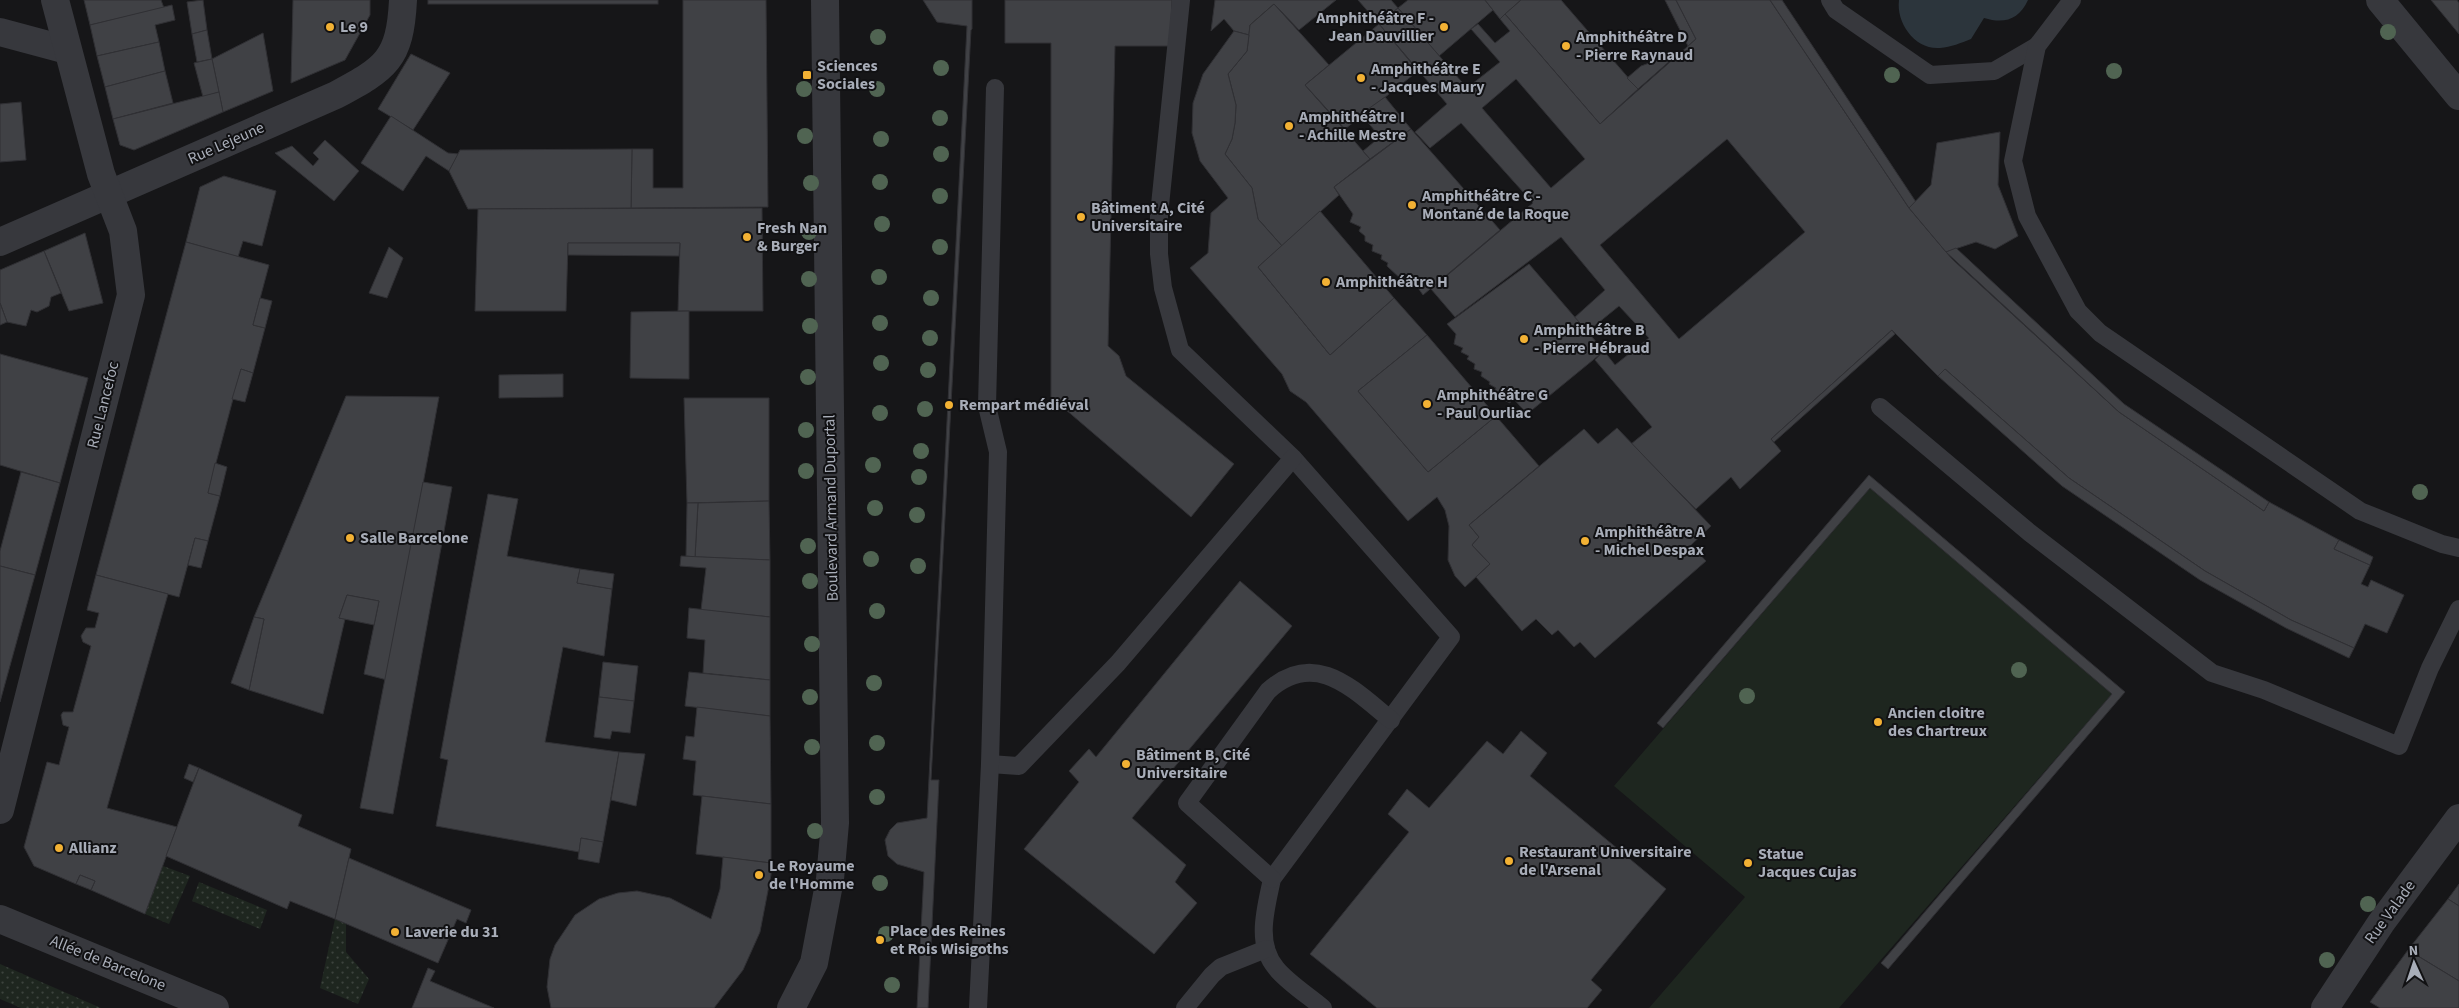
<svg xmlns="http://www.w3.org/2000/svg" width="2459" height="1008" font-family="'Source Sans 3',sans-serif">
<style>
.grass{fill:url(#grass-dots)}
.park{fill:#1e261f}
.water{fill:#2c353c}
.building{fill:#404145;stroke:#303034;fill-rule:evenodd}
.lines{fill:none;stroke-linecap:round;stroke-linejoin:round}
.service{stroke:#37383d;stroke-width:18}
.minor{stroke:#37383d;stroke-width:28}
.tertiary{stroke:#37383d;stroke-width:28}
.tree{fill:#506452}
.poi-dot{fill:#f2b134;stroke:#111113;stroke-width:2}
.labels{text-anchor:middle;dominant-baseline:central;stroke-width:4;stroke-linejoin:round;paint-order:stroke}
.poi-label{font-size:16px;font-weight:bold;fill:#a8adb8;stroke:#111113;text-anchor:start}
.street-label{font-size:16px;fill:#a8adb8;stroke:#111113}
</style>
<defs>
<pattern id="grass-dots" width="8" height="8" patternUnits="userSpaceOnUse" patternTransform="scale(1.25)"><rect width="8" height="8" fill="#1e261f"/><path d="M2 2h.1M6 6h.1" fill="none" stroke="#3c433d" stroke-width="1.8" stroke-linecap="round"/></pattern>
</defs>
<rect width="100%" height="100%" fill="#161618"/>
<g class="grass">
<polygon points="163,866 190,876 169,924 145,914"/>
<polygon points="199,882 267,910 260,929 192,901"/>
<polygon points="335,919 346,924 346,952 369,979 358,1004 320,988"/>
<polygon points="0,964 101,1008 21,1008 0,999"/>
</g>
<polygon class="park" points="1870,488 2112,694 1839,1008 1649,1008 1745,897 1614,786"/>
<path class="water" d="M1899,0h129c-9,20 -24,24 -44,18l-13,21c-10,4 -20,8 -31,9 -25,2 -44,-25 -41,-48z"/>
<g class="building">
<polygon points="84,0 161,0 164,8 90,25"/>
<polygon points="203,0 207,30 192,34 187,2"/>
<polygon points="293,0 370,0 370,15 345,60 291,83"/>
<rect x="428" y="0" width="230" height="4"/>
<polygon points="683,0 766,0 768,207 631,208 632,149 653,149 653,188 683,188"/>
<polygon points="923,0 972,0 972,29 971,30 931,780 939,780 928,1008 917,1008 924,872 897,864 888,856 885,840 890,830 897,823 927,818 967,26 937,22"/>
<polygon points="1005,0 1172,0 1170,46 1115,46 1108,346 1119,356 1126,376 1234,464 1191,517 1051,397 1051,43 1005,43"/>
<polygon points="1215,0 1336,0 1299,30 1274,4 1250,25 1249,35 1234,31 1224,19 1211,31"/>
<polygon points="1358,0 1391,0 1398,8 1379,24"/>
<polygon points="1408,0 1485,0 1493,10 1439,56 1398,8"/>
<polygon points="1485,0 1521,0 1500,19"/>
<polygon points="1521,0 1561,0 1638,89 1600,124 1505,14"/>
<polygon points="1665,0 1676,0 1696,39 1688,46"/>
<path d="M1676,0h94l139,208 43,51 167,153 145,99 5,-9 70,38 -5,9 36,16 -9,19 7,3 3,-7 33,15 -17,38 -22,-9 -11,24 -63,-28 -86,-49 -136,-93 -124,-109 -7,7 -46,-46 -121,109 10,12 -41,38 -9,-12 -35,32 -65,-65 21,-17 -57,-67 9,-9 11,14 34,-27 -30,-32 -32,26 -13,-14 31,-28 -44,-53 -106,80 -24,-28 102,-86 -72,-80 -31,25 -15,-16 32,-28 -68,-80 19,-16 69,80 33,-26 -29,-33 7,-5 17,19 15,-12 -10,-12 5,-5 95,110 96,-85zM1516,79l69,80 -34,29 -69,-80zM1727,139l78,93 -126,107 -79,-94z"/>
<polygon points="1770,0 1782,0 1916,202 1909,208"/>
<polygon points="2431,0 2457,0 2459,3 2459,34"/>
<polygon points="1274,4 1329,65 1305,85 1370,159 1334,187 1339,195 1282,246 1258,219 1252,188 1225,154 1232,139 1235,123 1236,105 1228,74 1247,51 1250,25"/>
<polygon points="172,5 175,20 155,25 159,42 97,56 90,25"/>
<polygon points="1379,24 1418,71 1345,129 1305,85"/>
<polygon points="207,30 212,59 197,62 192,34"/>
<polygon points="1234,31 1249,35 1247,51 1228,74 1236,105 1235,123 1232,139 1225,154 1252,188 1258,219 1282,246 1258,267 1330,355 1394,298 1427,335 1358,391 1428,472 1496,416 1539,466 1469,525 1479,537 1472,545 1490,564 1465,587 1455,576 1448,560 1449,526 1445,510 1437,497 1408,521 1306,402 1290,391 1282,374 1190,268 1208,253 1211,213 1228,198 1200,161 1192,133 1193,103 1203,74"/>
<polygon points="263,33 273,91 223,112 212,59"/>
<polygon points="159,42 165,71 105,87 97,56"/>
<polygon points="1680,52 1638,89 1627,78 1641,66"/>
<polygon points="411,54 450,73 413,130 378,109"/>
<polygon points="212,59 219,92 203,97 194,63"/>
<polygon points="165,71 173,103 113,119 105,87"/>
<polygon points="219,92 223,112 134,150 120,145 113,119"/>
<polygon points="1385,97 1411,129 1370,159 1363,151 1380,137 1361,114"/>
<polygon points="21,102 26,160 0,162 0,104"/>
<polygon points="391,116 448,153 459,154 449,171 426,156 403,191 361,163"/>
<polygon points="1411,129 1500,230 1423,295 1414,282 1410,288 1402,286 1403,281 1387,266 1388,263 1381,259 1382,255 1372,251 1373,245 1365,241 1365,236 1359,231 1361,227 1350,222 1353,214 1334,187"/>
<polygon points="2000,132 1998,185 2018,236 1995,249 1976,242 1946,252 1909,208 1931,185 1937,143"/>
<polygon points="325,140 359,171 334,201 275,153 292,146 313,166 319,159 313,153"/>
<polygon points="632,149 631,208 468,209 449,171 460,150"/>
<polygon points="224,176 276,191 262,246 243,241 238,257 186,242 200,187"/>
<polygon points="762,208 763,311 678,311 680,243 568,243 566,311 475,311 478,209"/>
<polygon points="1320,211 1394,298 1330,355 1258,267"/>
<polygon points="85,233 103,303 69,311 44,251"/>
<polygon points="186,242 269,265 253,325 265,328 253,373 241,369 208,493 220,496 208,541 195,538 179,597 96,575"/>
<polygon points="568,243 680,243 679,256 568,255"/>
<polygon points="389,247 403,258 387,298 369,293"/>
<polygon points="1956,248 2124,404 2269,502 2264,511 2119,412 1946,252"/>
<polygon points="44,251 61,293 51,297 49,306 37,312 31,310 26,326 7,322 0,303 0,270"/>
<polygon points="1529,264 1604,351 1527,414 1512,397 1510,403 1502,399 1503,395 1494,392 1496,388 1489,384 1490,382 1481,376 1482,372 1474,369 1475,364 1467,359 1469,356 1461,352 1463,348 1454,344 1456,334 1447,324"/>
<polygon points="260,298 272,301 265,328 253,325"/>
<polygon points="0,303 7,322 0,325"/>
<polygon points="689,311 689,379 630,378 631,312"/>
<polygon points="1892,330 1895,334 1774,442 1771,439"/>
<polygon points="1427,335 1496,416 1428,472 1358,391"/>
<polygon points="0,354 88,378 60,483 0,465"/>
<polygon points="241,369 253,373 245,402 232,399"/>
<polygon points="1945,369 2069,478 2205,571 2291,620 2354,648 2349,658 2286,628 2200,580 2062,486 1938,376"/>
<polygon points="563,374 563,397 499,398 499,375"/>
<polygon points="346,396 439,397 387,680 364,674 379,601 347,595 339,618 345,619 323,714 249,690 264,619 254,617"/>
<polygon points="684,398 769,398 769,501 687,503"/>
<polygon points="1617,428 1711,526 1691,545 1706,561 1595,658 1580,642 1574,647 1558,630 1552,635 1536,619 1522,631 1476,577 1490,564 1472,545 1479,537 1469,525 1584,429 1598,444"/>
<polygon points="215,463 227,467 220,496 208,493"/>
<polygon points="21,472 60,483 35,575 0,566 0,551"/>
<polygon points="1869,475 2125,692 1888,969 1881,963 2112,694 1870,488 1663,728 1657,723"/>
<polygon points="423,482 452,487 393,814 360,808"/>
<polygon points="488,494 518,499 507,556 580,569 577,583 612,589 604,656 563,647 545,742 619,752 603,842 581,838 579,852 436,826 448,760 440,758"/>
<polygon points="769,501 770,560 695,557 698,503"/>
<polygon points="687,503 698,503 695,557 686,556"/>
<polygon points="195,538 208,541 201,568 188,565"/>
<polygon points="2339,540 2373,557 2370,565 2334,549"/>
<polygon points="681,556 770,560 770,617 701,610 706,568 680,566"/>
<polygon points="0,566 35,575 0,702"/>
<polygon points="580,569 614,574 612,589 577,583"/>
<polygon points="96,575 168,594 107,808 177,827 145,914 91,890 95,881 80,875 76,884 34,866 24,847 47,762 59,765 69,727 63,725 61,715 63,712 73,712 91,646 83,642 81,636 86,628 95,628 99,613 87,610"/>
<polygon points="1240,581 1292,626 1132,818 1186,865 1175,882 1197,903 1154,954 1024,849 1079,782 1069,771 1089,749 1096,757"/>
<polygon points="347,595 379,601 374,625 339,618"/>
<polygon points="689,608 770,617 770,680 703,673 705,640 687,638"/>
<polygon points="254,617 264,619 249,690 231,683"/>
<polygon points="603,662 638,666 634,701 599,697"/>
<polygon points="689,672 770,680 770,716 685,706"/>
<polygon points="599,697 634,701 630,733 612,731 610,739 594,737"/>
<polygon points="697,707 770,716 771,804 693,795 696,761 683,759 686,736 694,737"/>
<polygon points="1521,731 1547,753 1530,776 1666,889 1591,980 1602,990 1587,1008 1377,1008 1310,954 1409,832 1388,814 1407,789 1429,808 1487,741 1503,754"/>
<polygon points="619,752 645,754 636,806 611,800"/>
<polygon points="189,764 199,768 193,782 184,778"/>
<polygon points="199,768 302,815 298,826 351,849 335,919 290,901 287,909 166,856"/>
<polygon points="702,796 771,804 771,863 696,854"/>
<polygon points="581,838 603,842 599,863 578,859"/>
<polygon points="723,857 771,863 771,875 760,932 743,970 714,1008 551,1008 547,987 550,959 555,945 575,915 599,899 618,893 637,891 670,898 711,919 720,889"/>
<polygon points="349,858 471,910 466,923 457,919 438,963 335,919"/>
<polygon points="80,875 95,881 91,890 76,884"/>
<polygon points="2459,884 2459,906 2448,899"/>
<polygon points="2448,899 2459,906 2459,981 2408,950"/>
<polygon points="2408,950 2459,981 2459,1008 2380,1008 2370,1002"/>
<polygon points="428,968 435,971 430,981 494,1008 412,1008"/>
</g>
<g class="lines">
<g class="service">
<path d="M1181,0l-22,215v39l4,34 17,62 113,108 158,179 -179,242c-6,29 -17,64 4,89 11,14 33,28 47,40"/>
<polyline points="1830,0 1836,10 1930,75 1994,71 2037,46"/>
<polyline points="2072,0 2037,46 2013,161 2027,216 2078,311 2100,333 2360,511 2442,544 2459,548"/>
<polyline points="1880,407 2030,533 2212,673 2264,690 2399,746 2430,668 2459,609"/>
<polyline points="990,764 1019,766 1118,663 1293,458"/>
<path d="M1272,879l-85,-76 81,-112c47,-43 86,-1 123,29"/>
<polyline points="978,1008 990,764 998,452 987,406 995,88"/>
<polyline points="1185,1008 1212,975 1221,967 1266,949"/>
</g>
<g class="minor">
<polyline points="2380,0 2459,96"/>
<polyline points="0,32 67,50"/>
<path d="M0,242l336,-147c50,-27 64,-35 67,-95"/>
<polyline points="0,810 131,295 123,231 101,174 55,0"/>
<polyline points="2325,1008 2381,923 2459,818"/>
</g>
<g class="tertiary">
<polyline points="0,919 215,1008"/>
<polyline points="791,1008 814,963 830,879 835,823 825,0"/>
</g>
</g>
<g class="tree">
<circle cx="2388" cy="32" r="8"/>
<circle cx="878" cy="37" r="8"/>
<circle cx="941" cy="68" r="8"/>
<circle cx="2114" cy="71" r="8"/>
<circle cx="1892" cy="75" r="8"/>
<circle cx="804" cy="89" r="8"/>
<circle cx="877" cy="89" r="8"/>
<circle cx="940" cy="118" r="8"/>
<circle cx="805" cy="136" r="8"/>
<circle cx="881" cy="139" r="8"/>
<circle cx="941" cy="154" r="8"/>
<circle cx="880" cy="182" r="8"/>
<circle cx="811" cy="183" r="8"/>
<circle cx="940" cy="196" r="8"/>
<circle cx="882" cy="224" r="8"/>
<circle cx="809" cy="232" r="8"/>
<circle cx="940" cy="247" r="8"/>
<circle cx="879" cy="277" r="8"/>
<circle cx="809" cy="279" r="8"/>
<circle cx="931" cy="298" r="8"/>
<circle cx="880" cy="323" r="8"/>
<circle cx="810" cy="326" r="8"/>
<circle cx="930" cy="338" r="8"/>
<circle cx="881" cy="363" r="8"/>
<circle cx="928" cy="370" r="8"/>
<circle cx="808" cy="377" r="8"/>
<circle cx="925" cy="409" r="8"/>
<circle cx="880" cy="413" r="8"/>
<circle cx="806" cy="430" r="8"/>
<circle cx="921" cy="451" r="8"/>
<circle cx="873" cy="465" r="8"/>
<circle cx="806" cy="471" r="8"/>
<circle cx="919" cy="477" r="8"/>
<circle cx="2420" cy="492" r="8"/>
<circle cx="875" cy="508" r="8"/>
<circle cx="917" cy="515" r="8"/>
<circle cx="808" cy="546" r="8"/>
<circle cx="871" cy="559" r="8"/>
<circle cx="918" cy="566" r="8"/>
<circle cx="810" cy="581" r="8"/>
<circle cx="877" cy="611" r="8"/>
<circle cx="812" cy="644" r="8"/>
<circle cx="2019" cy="670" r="8"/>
<circle cx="874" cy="683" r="8"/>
<circle cx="1747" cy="696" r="8"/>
<circle cx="810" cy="697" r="8"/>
<circle cx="877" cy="743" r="8"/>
<circle cx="812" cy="747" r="8"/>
<circle cx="877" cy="797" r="8"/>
<circle cx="815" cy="831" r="8"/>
<circle cx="880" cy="883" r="8"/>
<circle cx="2368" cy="904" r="8"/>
<circle cx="886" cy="934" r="8"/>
<circle cx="2327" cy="960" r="8"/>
<circle cx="892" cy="985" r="8"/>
</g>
<g class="poi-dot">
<circle cx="330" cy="27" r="5"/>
<circle cx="1444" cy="27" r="5"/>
<circle cx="1566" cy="46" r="5"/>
<rect x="802" y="70" width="10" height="10" rx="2.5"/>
<circle cx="1361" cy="78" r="5"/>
<circle cx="1289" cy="126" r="5"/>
<circle cx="1412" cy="205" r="5"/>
<circle cx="1081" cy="217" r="5"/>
<circle cx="747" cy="237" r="5"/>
<circle cx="1326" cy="282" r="5"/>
<circle cx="1524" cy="339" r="5"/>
<circle cx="1427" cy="404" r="5"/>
<circle cx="949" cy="405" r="5"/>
<circle cx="350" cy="538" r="5"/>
<circle cx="1585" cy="541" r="5"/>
<circle cx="1878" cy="722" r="5"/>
<circle cx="1126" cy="764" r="5"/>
<circle cx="59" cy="848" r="5"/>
<circle cx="1509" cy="861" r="5"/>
<circle cx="1748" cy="863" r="5"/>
<circle cx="759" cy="875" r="5"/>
<circle cx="395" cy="932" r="5"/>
<circle cx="880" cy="940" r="5"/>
</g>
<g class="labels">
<g class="poi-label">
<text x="1434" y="18" text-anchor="end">Amphithéâtre F -<tspan x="1434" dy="18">Jean Dauvillier</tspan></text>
<text x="340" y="27">Le 9</text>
<text x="1576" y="37">Amphithéâtre D<tspan x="1576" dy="18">- Pierre Raynaud</tspan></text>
<text x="817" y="66">Sciences<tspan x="817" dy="18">Sociales</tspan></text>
<text x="1371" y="69">Amphithéâtre E<tspan x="1371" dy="18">- Jacques Maury</tspan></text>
<text x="1299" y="117">Amphithéâtre I<tspan x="1299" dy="18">- Achille Mestre</tspan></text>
<text x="1422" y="196">Amphithéâtre C -<tspan x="1422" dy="18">Montané de la Roque</tspan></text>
<text x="1091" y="208">Bâtiment A, Cité<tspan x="1091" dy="18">Universitaire</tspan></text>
<text x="757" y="228">Fresh Nan<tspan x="757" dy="18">&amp; Burger</tspan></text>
<text x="1336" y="282">Amphithéâtre H</text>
<text x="1534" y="330">Amphithéâtre B<tspan x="1534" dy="18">- Pierre Hébraud</tspan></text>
<text x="1437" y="395">Amphithéâtre G<tspan x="1437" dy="18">- Paul Ourliac</tspan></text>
<text x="959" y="405">Rempart médiéval</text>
<text x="1595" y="532">Amphithéâtre A<tspan x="1595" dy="18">- Michel Despax</tspan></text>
<text x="360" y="538">Salle Barcelone</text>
<text x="1888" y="713">Ancien cloitre<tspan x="1888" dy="18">des Chartreux</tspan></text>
<text x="1136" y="755">Bâtiment B, Cité<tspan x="1136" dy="18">Universitaire</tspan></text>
<text x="69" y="848">Allianz</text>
<text x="1519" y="852">Restaurant Universitaire<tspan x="1519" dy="18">de l'Arsenal</tspan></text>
<text x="1758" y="854">Statue<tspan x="1758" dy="18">Jacques Cujas</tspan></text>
<text x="769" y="866">Le Royaume<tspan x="769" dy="18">de l'Homme</tspan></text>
<text x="890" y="931">Place des Reines<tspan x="890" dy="18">et Rois Wisigoths</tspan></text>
<text x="405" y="932">Laverie du 31</text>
</g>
<g class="street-label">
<text transform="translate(226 143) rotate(-24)">Rue Lejeune</text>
<text transform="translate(103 405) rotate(-76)">Rue Lancefoc</text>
<text transform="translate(831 508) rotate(-91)">Boulevard Armand Duportal</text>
<text transform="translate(2390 912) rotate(-54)">Rue Valade</text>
<text transform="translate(108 963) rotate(22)">Allée de Barcelone</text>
</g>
</g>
<g transform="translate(2414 963) rotate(357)" stroke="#111113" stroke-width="4" paint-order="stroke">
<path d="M0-4L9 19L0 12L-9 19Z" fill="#a8adb8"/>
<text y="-8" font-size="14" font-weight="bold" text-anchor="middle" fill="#a8adb8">N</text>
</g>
</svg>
